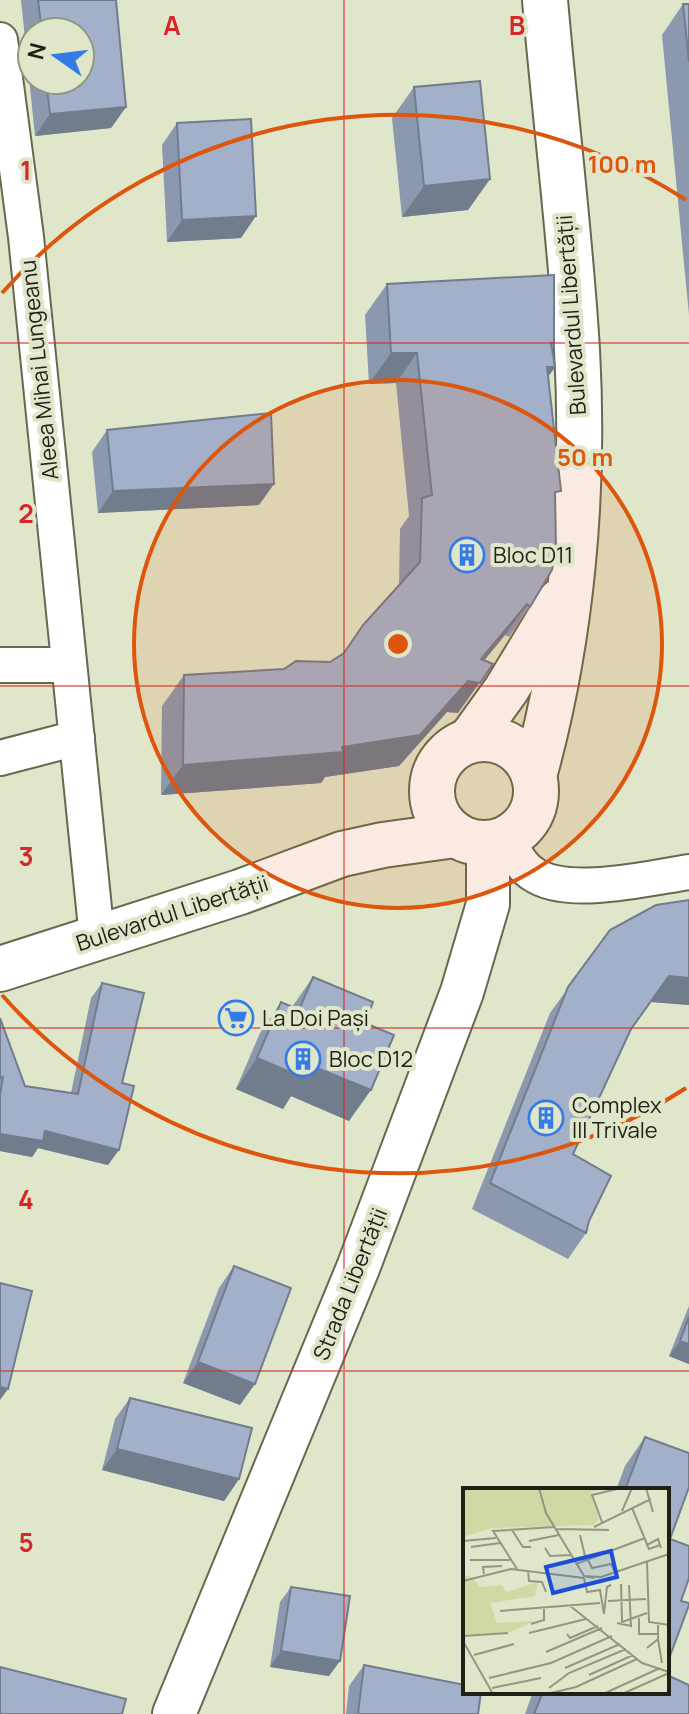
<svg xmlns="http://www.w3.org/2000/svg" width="689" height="1714" font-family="Manrope,sans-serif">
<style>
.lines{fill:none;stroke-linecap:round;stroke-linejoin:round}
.minor-casing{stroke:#656950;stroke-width:38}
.tertiary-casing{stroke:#656950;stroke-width:46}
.secondary-casing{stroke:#656950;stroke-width:48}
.minor{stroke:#fff;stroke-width:34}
.tertiary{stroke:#fff;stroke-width:42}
.secondary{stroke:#fff;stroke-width:44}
.wall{fill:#8b98ad;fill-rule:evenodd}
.shaded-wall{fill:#717c8d}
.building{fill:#a2b1c9;stroke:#717c8d;stroke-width:2}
.grid{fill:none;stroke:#d62828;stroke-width:2;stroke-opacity:0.55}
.ring{fill:none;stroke:#de560d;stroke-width:4}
.labels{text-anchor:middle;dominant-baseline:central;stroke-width:8;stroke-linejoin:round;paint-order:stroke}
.street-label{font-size:22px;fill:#1f2117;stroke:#e0e6c9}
.poi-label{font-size:22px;fill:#1f2117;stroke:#e0e6c9;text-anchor:start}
.inset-road{fill:none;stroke:#939782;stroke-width:2}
.view{fill:#1d4ed8;fill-opacity:0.15;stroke:#1d4ed8;stroke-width:4}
.inset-edge{fill:none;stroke:#1f2117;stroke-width:4}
.grid-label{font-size:26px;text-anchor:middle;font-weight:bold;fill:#d62828;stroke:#e0e6c9;stroke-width:8;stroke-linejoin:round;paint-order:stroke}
.centre{fill:#de560d;stroke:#e0e6c9;stroke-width:4}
.ring-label{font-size:24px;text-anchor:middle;font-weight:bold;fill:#de560d;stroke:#e0e6c9;stroke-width:8;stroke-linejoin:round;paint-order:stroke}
</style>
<rect width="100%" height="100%" fill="#e0e6c9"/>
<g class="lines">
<g class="minor-casing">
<g id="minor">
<polyline points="0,40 26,237 97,938"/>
<polyline points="0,665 69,665"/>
<polyline points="0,758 77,738"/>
<path d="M506,839c8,12 14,27 27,35 34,24 116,4 156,-2"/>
</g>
</g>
<g class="tertiary-casing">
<polyline id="tertiary" points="174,1714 358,1268 462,992 488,904 488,844"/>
</g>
<g class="secondary-casing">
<g id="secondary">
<circle cx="484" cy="791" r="52"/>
<polyline points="470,740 506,690 560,601"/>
<path d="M534,776c38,-137 51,-284 43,-426 -7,-117 -22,-233 -32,-350"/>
<polyline points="0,969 240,892 342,854 383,845 455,835"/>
</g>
</g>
<use href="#minor" class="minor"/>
<use href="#tertiary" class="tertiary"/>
<use href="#secondary" class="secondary"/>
</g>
<g class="wall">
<path d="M21,0h95l10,107 -15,21 -76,8zM32,32h48v48h-48z"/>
<polygon points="683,4 689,4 689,315 662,35"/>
<polygon points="414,87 490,179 468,210 402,217 392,118"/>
<polygon points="177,123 241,238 167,242 162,145"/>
<polygon points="387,284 551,347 555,367 548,377 555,500 530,607 509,637 505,635 484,660 458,713 447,712 399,766 325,777 321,783 161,795 162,706 184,675 284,669 330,662 343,654 399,586 400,529 409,516 396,383 369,384 365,315"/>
<polygon points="107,430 259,505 98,513 92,452"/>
<polygon points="689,900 689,1005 651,1002 631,1030 573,1154 589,1221 586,1233 568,1259 472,1209 550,1013 610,930"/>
<polygon points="313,977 365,1023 349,1121 291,1096 283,1109 236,1089 260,1033 281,1002 292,1007"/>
<polygon points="102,983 122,1083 108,1165 38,1148 32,1157 0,1151 0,1018 25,1086 71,1093 91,998"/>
<polygon points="234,1266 240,1405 183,1383 219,1288"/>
<polygon points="689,1306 689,1364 669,1356"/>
<polygon points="130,1398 239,1479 224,1501 102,1470 115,1419"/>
<polygon points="645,1437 689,1453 689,1487 670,1539 689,1546 689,1578 681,1601 689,1603 689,1605 667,1664 667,1490 616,1490 625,1466"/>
<polygon points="291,1587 329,1676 270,1667 280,1602"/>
<polygon points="364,1665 478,1714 346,1714 349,1686"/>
<polygon points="533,1692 667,1692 689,1714 525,1714"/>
</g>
<g class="shaded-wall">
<polygon points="126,107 111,128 35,136 50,114"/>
<polygon points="490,179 468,210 402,217 424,186"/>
<polygon points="256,216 241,238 167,242 182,220"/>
<polygon points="391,353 417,353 396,383 369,384"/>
<polygon points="547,367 555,367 533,398"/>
<polygon points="274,484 259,505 98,513 113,491"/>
<polygon points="527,604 505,635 460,690 481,659"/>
<polygon points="493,664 458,713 447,712 399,766 325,777 321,783 161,795 183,765 342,747 468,681"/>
<polygon points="669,976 689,978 689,1005 651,1002"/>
<polygon points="257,1058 310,1065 371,1090 349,1121 291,1096 283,1109 236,1089"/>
<polygon points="45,1131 119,1150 108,1165 38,1148 32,1157 0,1151 0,1134"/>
<polygon points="680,1341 689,1344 689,1364 669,1356"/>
<polygon points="198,1362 255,1384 240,1405 183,1383"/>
<polygon points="0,1387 8,1389 0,1400"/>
<polygon points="117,1449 239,1479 224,1501 102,1470"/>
<polygon points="281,1651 340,1661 329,1676 270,1667"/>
</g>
<g class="building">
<polygon points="38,0 116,0 126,107 50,114 46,80 80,80 80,32 42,32"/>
<polygon points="683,4 689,4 689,62"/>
<polygon points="480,81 490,179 424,186 414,87"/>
<polygon points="251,119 256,216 182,220 177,123"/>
<polygon points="554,275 554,344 551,343 555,367 547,367 561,491 555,492 556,550 552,570 530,607 527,604 481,659 493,664 480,683 468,681 420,735 342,747 343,752 183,765 184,675 284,669 296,661 330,662 344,653 363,625 420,562 422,498 432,495 417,353 391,353 387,284"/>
<polygon points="271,413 274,484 113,491 107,430"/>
<polygon points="689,900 689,978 669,976 631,1029 573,1154 611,1176 589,1221 586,1233 490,1183 568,987 610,930 656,905"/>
<polygon points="313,977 373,1002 365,1023 394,1035 371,1090 310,1065 304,1078 257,1058 281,1002 299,1010"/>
<polygon points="102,983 144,993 122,1083 134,1086 119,1150 45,1131 43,1141 0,1134 0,1095 3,1077 0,1078 0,1018 25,1086 78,1094"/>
<polygon points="234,1266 291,1288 255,1384 198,1362"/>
<polygon points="0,1283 32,1291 8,1389 0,1387"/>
<polygon points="689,1317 689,1344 680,1341"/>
<polygon points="130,1398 252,1428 239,1479 117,1449"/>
<polygon points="645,1437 689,1453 689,1487 670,1539 689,1546 689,1578 681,1601 689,1603 689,1605 667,1664 667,1490 625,1490"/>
<polygon points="291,1587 350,1596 340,1661 281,1651"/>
<polygon points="364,1665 465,1685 465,1692 481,1692 478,1714 358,1714"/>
<polygon points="0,1667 126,1699 122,1714 0,1714"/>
<polygon points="667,1675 689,1685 689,1714 534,1714 543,1692 667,1692"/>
</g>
<path class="grid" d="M344,0v1714M0,343h689M0,686h689M0,1028h689M0,1371h689"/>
<circle cx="398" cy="644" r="264" fill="#de560d" fill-opacity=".12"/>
<g class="ring">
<circle cx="398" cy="644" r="264"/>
<path d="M686 1088A529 529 0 0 1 2 995M2 293A529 529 0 0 1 686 200"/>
</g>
<defs>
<g id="building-ring" transform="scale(1.8)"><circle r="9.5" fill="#e0e6c9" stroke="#347be8" stroke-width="1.5"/><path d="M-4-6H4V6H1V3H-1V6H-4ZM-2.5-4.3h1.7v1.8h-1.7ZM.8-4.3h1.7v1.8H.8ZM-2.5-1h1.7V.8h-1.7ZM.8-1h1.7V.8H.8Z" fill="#347be8"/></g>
<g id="supermarket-ring" transform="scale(1.8)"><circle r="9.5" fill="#e0e6c9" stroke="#347be8" stroke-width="1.5"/><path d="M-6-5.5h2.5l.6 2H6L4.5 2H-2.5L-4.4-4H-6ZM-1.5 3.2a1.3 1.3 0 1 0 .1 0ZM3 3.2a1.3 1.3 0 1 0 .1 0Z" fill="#347be8"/></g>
</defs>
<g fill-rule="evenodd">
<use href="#building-ring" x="467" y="555"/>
<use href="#supermarket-ring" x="236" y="1018"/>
<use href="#building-ring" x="303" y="1059"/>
<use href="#building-ring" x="546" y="1118"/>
</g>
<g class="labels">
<g class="street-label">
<text transform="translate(571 315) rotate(-94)">Bulevardul Libertății</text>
<text transform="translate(39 370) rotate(-96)">Aleea Mihai Lungeanu</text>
<text transform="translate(172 913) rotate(-18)">Bulevardul Libertății</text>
<text transform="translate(350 1284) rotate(-68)">Strada Libertății</text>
</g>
<g class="poi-label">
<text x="493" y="555">Bloc D11</text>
<text x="262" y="1018">La Doi Pași</text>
<text x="329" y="1059">Bloc D12</text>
<text x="572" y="1105">Complex<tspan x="572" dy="25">III Trivale</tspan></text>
</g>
</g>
<g transform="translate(463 1488)">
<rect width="206" height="206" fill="#e0e6c9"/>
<path d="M0,0h144l-16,4 8,28 -6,5 -101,3 -29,9zM6,87l11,12 22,-2 4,7 32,-10 -3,14 -45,7 7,20 39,-2 -26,11 -47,3v-58z" fill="#cfd9a4"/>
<path class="inset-road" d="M76,0l7,25 38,63M183,0l7,24M169,20l15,36M159,23l10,-23M139,34l-10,-27 29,-7M131,39l57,-28M93,41l53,1M49,42l11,17h8M117,47l6,25M0,53l33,-3M66,53l30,-6M197,57l-11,4 -2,-4 11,-6 3,9M8,59l29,-4M82,60l5,8 21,-1M7,72h40M125,72l4,8 19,-4 4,8M184,74l2,60 20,3M113,76l69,-26M54,81l-24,-38 61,-4M65,83l1,10 13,1 4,10M21,86l-1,-7 19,-1M121,90l3,14 13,-2 4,24M131,90l-10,-2 17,1 68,-23M0,93l48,-12 73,9M158,96l1,38 25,-9M145,113l38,-2M106,117l73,58 27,9M37,123l100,-8M141,126l3,-27 4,-2M176,130v16h20M154,135l14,3 -2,-41M68,136l13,-4v-13M66,145l57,-14M104,146l3,4 28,-12M0,148l45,-3M195,151l4,24M0,153l30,53M184,160l11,-9v-14M83,164l56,-24M11,167l40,-11M102,180l55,-24M126,187l44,-20M26,190l62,-15 61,-27M29,200l49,-10M86,200l20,-15 57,-24M84,206l29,-7 61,-28M140,206l57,-26M159,206l47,-21"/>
<path class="view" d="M148,63l6,26 -64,16 -7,-26z"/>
<rect width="206" height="206" class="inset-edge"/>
</g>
<g class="grid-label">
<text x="172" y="35">A</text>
<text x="517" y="35">B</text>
<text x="26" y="180">1</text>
<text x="26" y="523">2</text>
<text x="26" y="866">3</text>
<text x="26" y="1209">4</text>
<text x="26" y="1552">5</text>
</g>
<circle cx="398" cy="644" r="12" class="centre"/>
<g class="ring-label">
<text x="622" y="173">100 m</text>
<text x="585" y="466">50 m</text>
</g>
<g transform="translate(56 56) rotate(284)"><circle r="38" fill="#e0e6c9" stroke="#939782" stroke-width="2"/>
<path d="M0-6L14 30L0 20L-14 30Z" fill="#347be8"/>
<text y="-12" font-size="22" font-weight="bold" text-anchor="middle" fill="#1f2117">N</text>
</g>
</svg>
